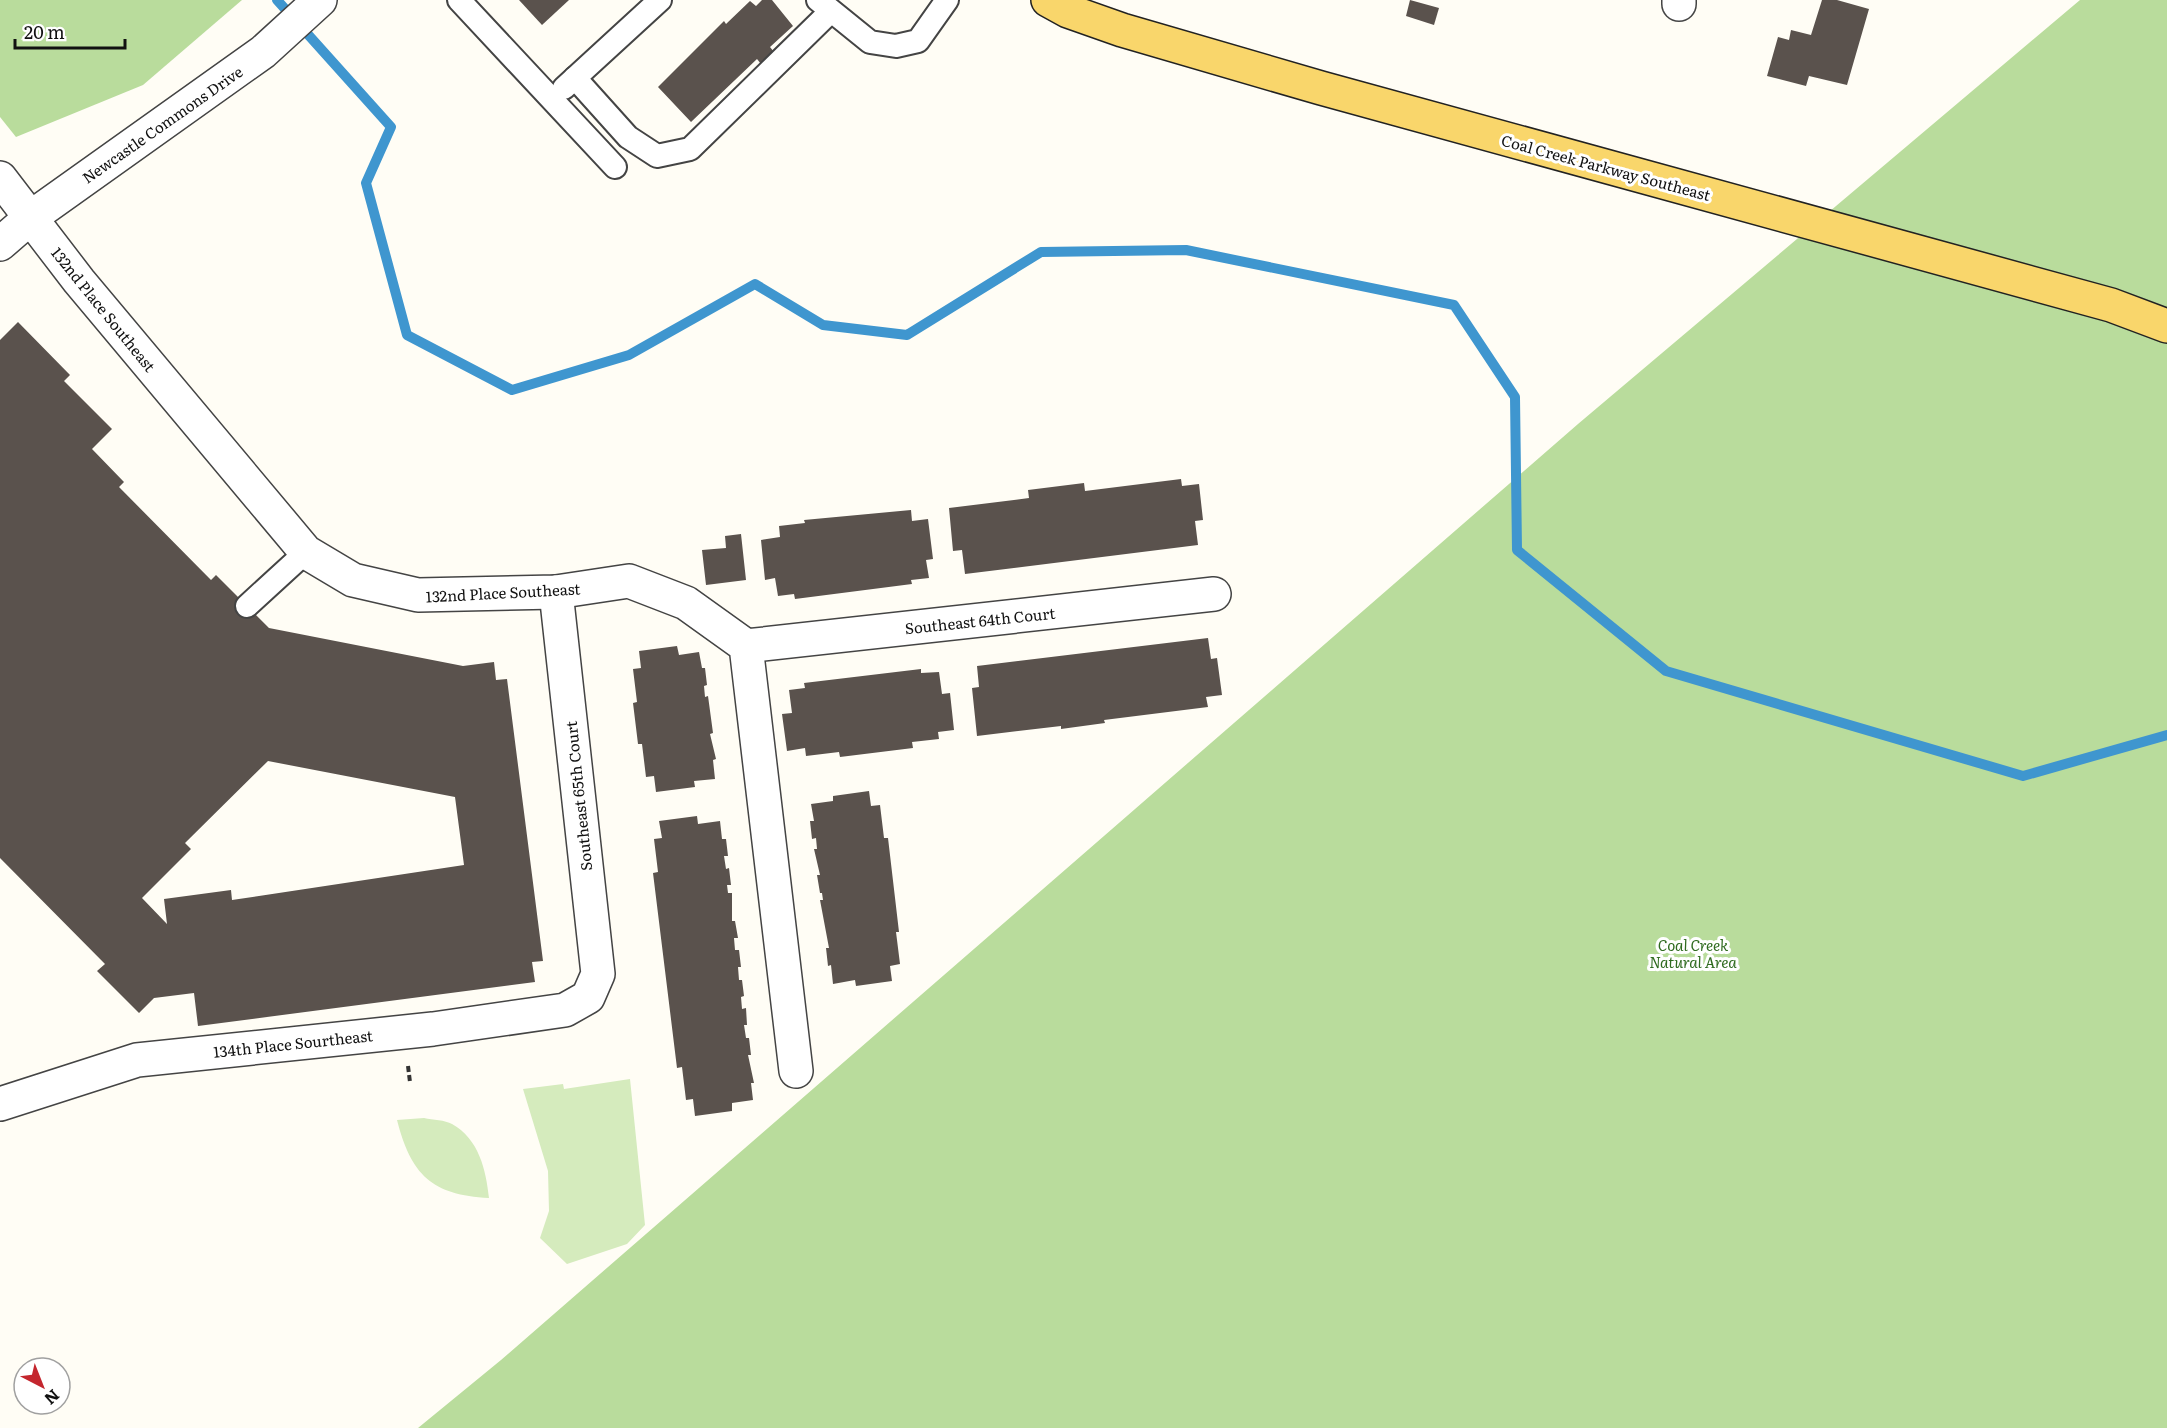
<svg xmlns="http://www.w3.org/2000/svg" width="2167" height="1428" font-family="Literata,serif">
<style>
.green{fill:#d5ebbd}
.forest{fill:#b9dc9c}
.lines{fill:none;stroke-linecap:round;stroke-linejoin:round}
.stream{stroke:#3f96cf;stroke-width:10}
.building{fill:#5a524d;fill-rule:evenodd}
.lane-casing{stroke:#444;stroke-width:26}
.street-casing{stroke:#444;stroke-width:36}
.primary-casing{stroke:#222;stroke-width:36}
.path{stroke:#333;stroke-width:4;stroke-dasharray:6 3;stroke-linecap:butt}
.lane{stroke:#fff;stroke-width:22}
.street{stroke:#fff;stroke-width:33}
.primary{stroke:#f9d66b;stroke-width:33}
.labels{text-anchor:middle;dominant-baseline:central;stroke-width:6;stroke-linejoin:round;paint-order:stroke}
.street-label{font-size:15px;fill:#111;stroke:#fff}
.park-label{font-size:15px;font-style:italic;fill:#2f6b1f;stroke:#fff}
</style>
<rect width="100%" height="100%" fill="#fffdf5"/>
<g class="green">
<polygon points="630,1079 645,1225 627,1244 567,1264 540,1238 549,1211 548,1171 523,1089 563,1084 564,1089"/>
<path d="M424,1118c9,2 21,2 28,6 27,15 34,46 37,74 -57,-3 -78,-23 -92,-78z"/>
</g>
<g class="forest">
<polygon points="0,0 242,0 143,85 16,137 0,117"/>
<polygon points="2080,0 2167,0 2167,1428 418,1428 501,1360 1578,424"/>
</g>
<g class="lines">
<polyline class="stream" points="277,0 391,127 366,183 407,335 512,390 629,355 755,284 823,325 907,335 1041,252 1186,250 1454,305 1515,397 1517,550 1666,671 2023,776 2167,735"/>
</g>
<g class="building">
<polygon points="519,0 569,0 542,25"/>
<polygon points="762,0 772,0 793,26 770,47 774,52 761,64 757,59 691,122 658,87 724,21 726,24 750,1 756,6"/>
<polygon points="1410,0 1439,8 1434,25 1406,16"/>
<polygon points="1822,0 1837,0 1869,9 1847,85 1809,76 1806,86 1767,76 1778,37 1789,40 1791,30 1811,35"/>
<path d="M18,322l52,53 -6,6 48,48 -20,20 32,33 -5,5 92,93 5,-5 53,53 194,38 31,-4 2,18 11,-1 36,282 -11,1 3,20 -337,44 -4,-33 -40,5 -15,15 -42,-42 8,-7 -105,-106v-518zM268,761l187,36 9,68 -232,35 -1,-10 -67,9 3,25 -25,-26 49,-49 -6,-6z"/>
<polygon points="1181,479 1182,486 1199,484 1203,520 1195,521 1198,545 965,574 962,550 953,551 949,508 1029,498 1028,490 1084,483 1085,491"/>
<polygon points="911,510 912,521 928,519 933,559 926,560 929,578 911,580 912,584 795,599 794,594 778,596 775,578 765,580 761,540 780,537 779,526 805,523 804,520"/>
<polygon points="741,534 746,580 706,585 702,550 726,548 725,536"/>
<polygon points="1208,638 1211,659 1217,658 1222,695 1206,697 1208,707 1104,720 1105,723 1061,729 1061,726 977,736 972,688 979,687 977,666"/>
<polygon points="677,646 679,655 699,652 702,668 705,668 707,685 704,686 705,697 708,696 713,733 710,734 716,759 713,760 715,779 694,781 695,787 656,792 654,776 646,777 642,744 638,744 633,703 637,702 633,669 641,668 639,651"/>
<polygon points="921,669 921,673 939,672 942,694 950,693 954,730 938,732 939,739 912,742 913,748 840,757 839,752 806,756 805,748 787,751 782,714 792,713 789,690 805,688 804,683"/>
<polygon points="869,791 871,806 880,805 884,838 888,838 899,932 896,932 900,964 890,966 892,981 856,986 855,980 833,984 831,965 828,966 826,948 829,948 820,900 823,900 822,893 820,893 817,875 820,875 814,849 817,849 816,838 812,839 810,821 814,821 811,804 833,801 833,796"/>
<polygon points="697,816 698,824 720,821 722,839 726,839 728,856 724,856 726,869 729,868 731,885 727,885 728,893 732,893 732,921 735,921 738,938 734,938 735,950 739,950 741,967 738,967 739,980 742,980 744,996 741,997 742,1009 746,1008 747,1025 744,1025 746,1038 749,1038 751,1055 748,1055 754,1083 751,1083 753,1100 732,1103 732,1111 695,1116 693,1099 686,1100 682,1067 677,1068 653,873 658,872 654,839 662,838 659,821"/>
</g>
<g class="lines">
<g class="lane-casing">
<g id="lane">
<polyline points="459,0 615,167"/>
<polyline points="818,0 870,42 896,46 918,41 947,0"/>
<polyline points="575,78 628,137 657,156 690,149 830,12"/>
<polyline points="564,88 660,0"/>
<polyline points="247,606 306,552"/>
</g>
</g>
<g class="street-casing">
<g id="street">
<polyline points="1679,4 1679,0"/>
<polyline points="0,178 79,281 306,552 353,580 418,595 556,592 629,581 686,603 746,646 796,1071"/>
<polyline points="0,244 30,218 263,52 320,0"/>
<polyline points="746,646 1214,594"/>
<polyline points="0,1104 137,1060 433,1029 565,1010 588,997 598,974 556,592"/>
</g>
</g>
<g class="primary-casing">
<polyline id="primary" points="1048,0 1068,11 1122,30 1321,88 2111,305 2167,326"/>
</g>
<polyline class="path" points="408,1066 410,1082"/>
<use href="#lane" class="lane"/>
<use href="#street" class="street"/>
<use href="#primary" class="primary"/>
</g>
<g class="labels">
<g class="street-label">
<text transform="translate(162 124) rotate(-35)">Newcastle Commons Drive</text>
<text transform="translate(1606 167) rotate(15)">Coal Creek Parkway Southeast</text>
<text transform="translate(104 309) rotate(51)">132nd Place Southeast</text>
<text transform="translate(503 592) rotate(-3)">132nd Place Southeast</text>
<text transform="translate(980 620) rotate(-6)">Southeast 64th Court</text>
<text transform="translate(578 796) rotate(-96)">Southeast 65th Court</text>
<text transform="translate(293 1043) rotate(-6)">134th Place Sourtheast</text>
</g>
<g class="park-label">
<text x="1693" y="944">Coal Creek<tspan x="1693" dy="17">Natural Area</tspan></text>
</g>
</g>
<g transform="translate(42 1386) rotate(138)"><circle r="28" fill="#ffffff" stroke="#a0a0a0" stroke-width="1.5"/>
<path d="M0-4.5L10 22L0 15L-10 22Z" fill="#c4262e"/>
<text y="-9" font-size="16" font-weight="bold" text-anchor="middle" fill="#111111">N</text>
</g>
<path d="M15 39v9h110v-9" fill="none" stroke="#111111" stroke-width="3"/>
<text x="24" y="39" font-size="18" fill="#111111" stroke="#ffffff" stroke-width="4.5" paint-order="stroke">20 m</text>
</svg>
